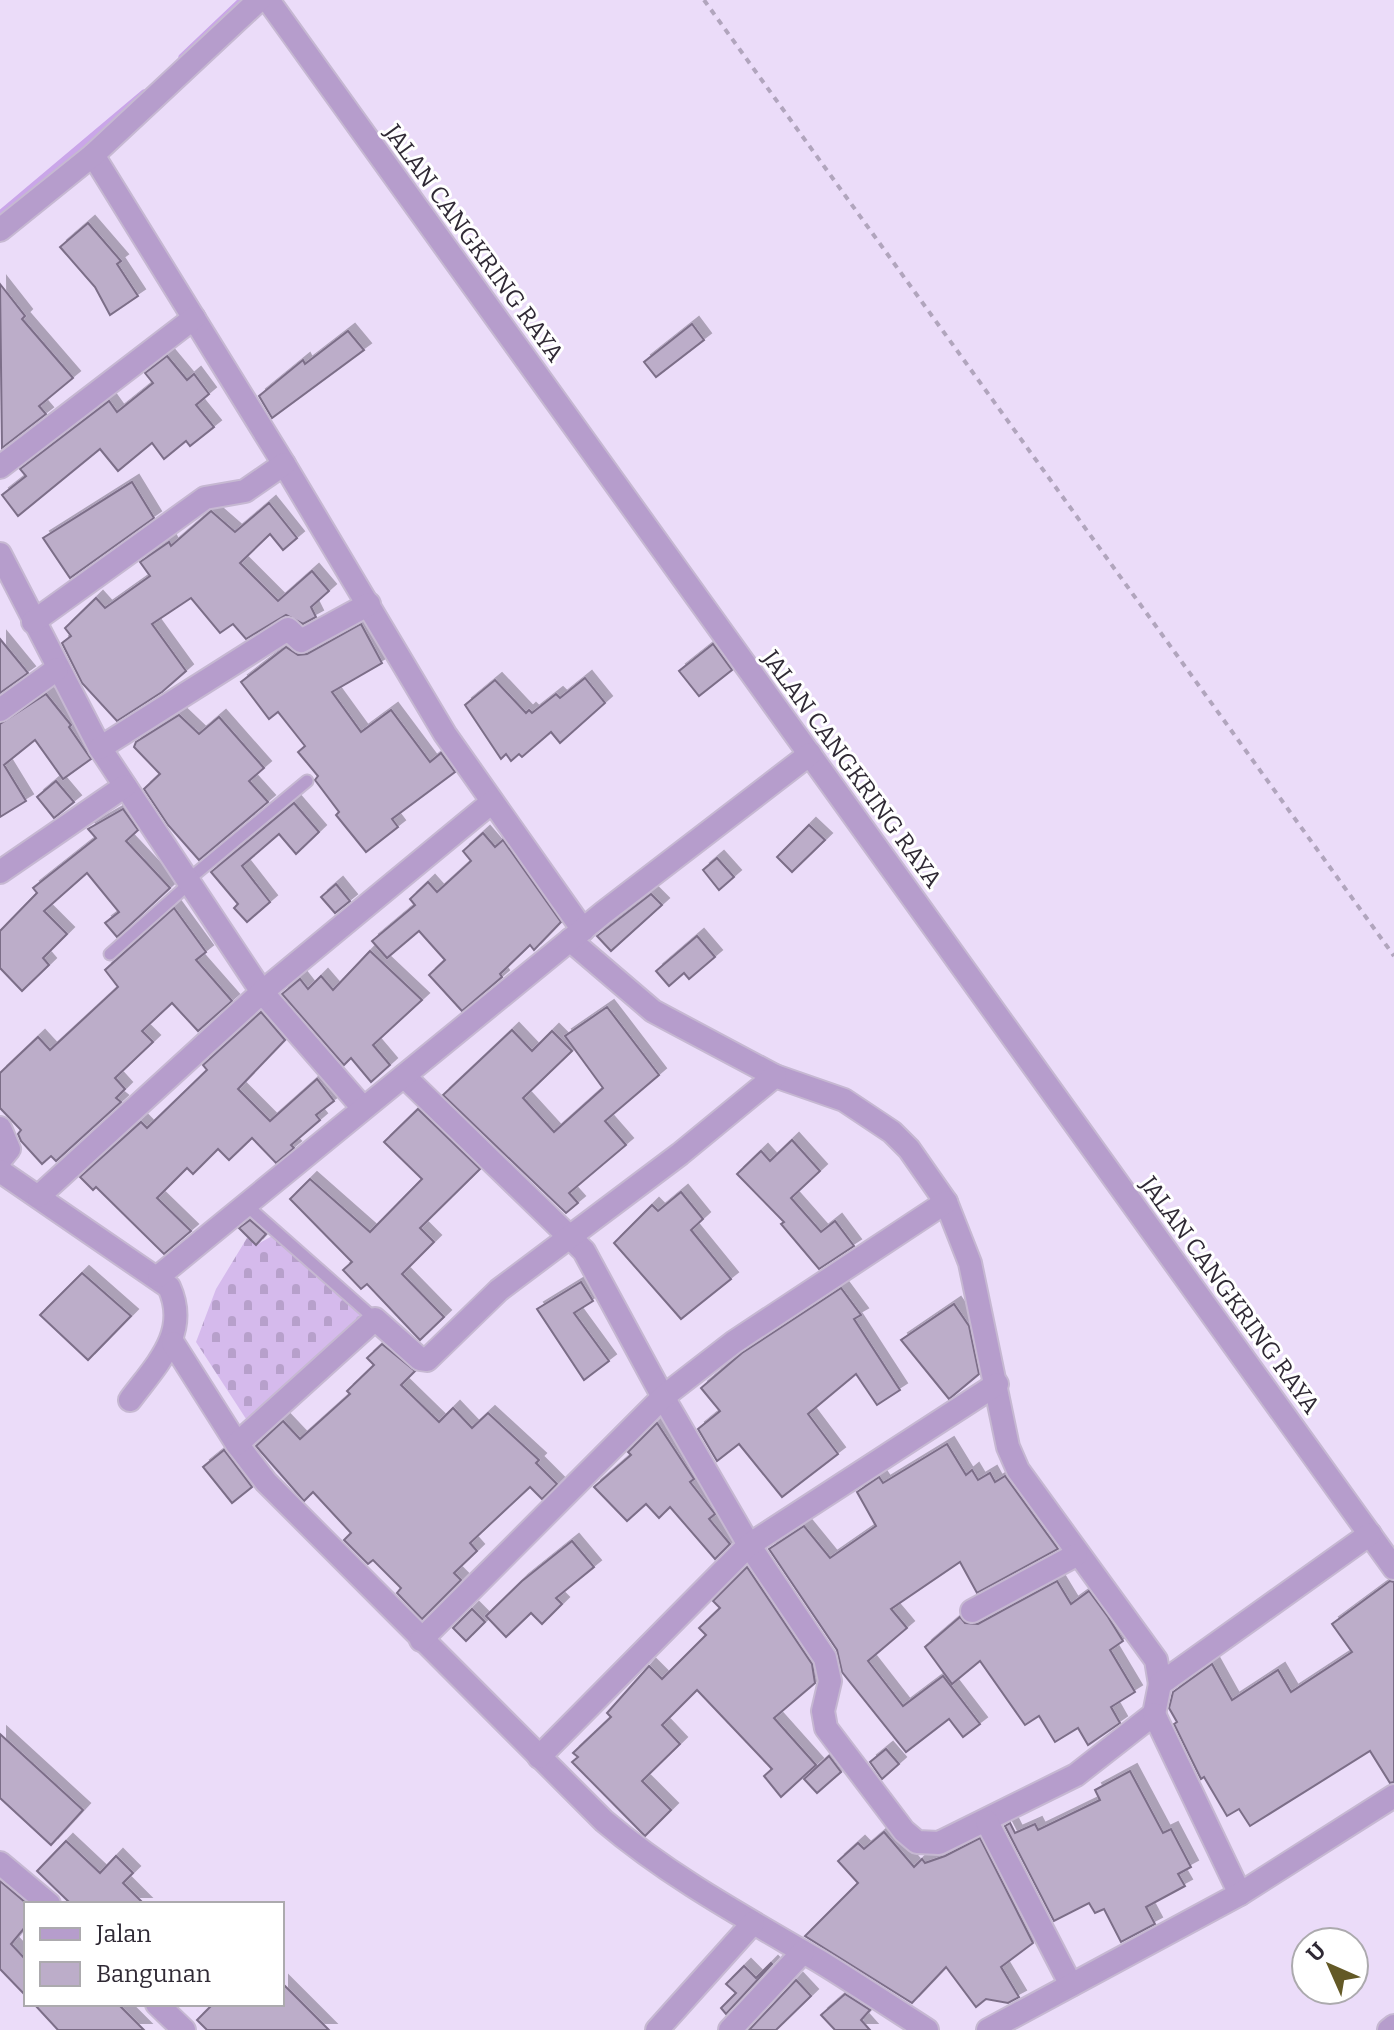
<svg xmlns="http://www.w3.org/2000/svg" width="1394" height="2030" font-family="Bitter,serif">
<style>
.cemetery{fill:url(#cemetery-stones)}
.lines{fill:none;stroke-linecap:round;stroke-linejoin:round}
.stream{stroke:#caa6e9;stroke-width:7}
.building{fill:#bcadc9;stroke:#7c6e88;stroke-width:2;filter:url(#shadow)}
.service-casing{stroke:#c6b8d2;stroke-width:15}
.minor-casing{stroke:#c6b8d2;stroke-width:26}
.path{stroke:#b1a5bd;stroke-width:4;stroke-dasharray:6 6;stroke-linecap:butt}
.service{stroke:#b69dcc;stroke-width:11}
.minor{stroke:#b69dcc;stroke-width:22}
.labels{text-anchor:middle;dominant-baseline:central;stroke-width:6;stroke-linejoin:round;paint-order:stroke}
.street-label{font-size:24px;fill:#302a35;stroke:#fff}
</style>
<defs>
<pattern id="cemetery-stones" width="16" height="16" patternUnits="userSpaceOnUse" patternTransform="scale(2)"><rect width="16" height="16" fill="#d5baec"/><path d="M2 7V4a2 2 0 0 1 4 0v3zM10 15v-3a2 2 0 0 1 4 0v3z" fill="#b7a0cb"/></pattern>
<filter id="shadow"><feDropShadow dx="7" dy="-7" stdDeviation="0" flood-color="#0004"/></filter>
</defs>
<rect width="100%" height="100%" fill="#ebdcf9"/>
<polygon class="cemetery" points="272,1236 368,1321 250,1425 196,1342 216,1289 247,1238 258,1244"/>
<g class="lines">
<g class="stream">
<polyline points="182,57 242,0"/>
<polyline points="0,214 144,93"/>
</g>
</g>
<g class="building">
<polygon points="88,223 121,261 117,264 138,296 110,315 95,287 60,247"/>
<polygon points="0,284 25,316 22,319 73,378 39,406 46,414 2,448"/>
<polygon points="692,324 704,340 656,377 644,362"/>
<polygon points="348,331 364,350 272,418 259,396 303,360 305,364"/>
<polygon points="167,356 187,380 194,374 209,394 196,405 214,427 190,446 186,441 164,459 152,443 118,471 100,449 18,516 2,495 26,476 20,469 109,401 117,412 153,383 145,373"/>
<polygon points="132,482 154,518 70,578 43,538"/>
<polygon points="269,503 297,538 283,550 270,534 240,563 278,601 312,571 329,591 311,607 316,617 303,624 286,615 246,639 233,624 220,633 191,598 152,624 186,671 162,692 117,721 82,683 62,643 71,636 65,628 96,598 105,608 150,576 140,562 169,542 171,546 211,511 235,532"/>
<polygon points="361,624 382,663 332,692 361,732 391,710 430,762 441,753 455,772 392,819 398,827 366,852 336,815 339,812 315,780 318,776 298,752 305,746 278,712 269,719 241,682 286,647 298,655 307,654"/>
<polygon points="0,639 28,673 0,693"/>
<polygon points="713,644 732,670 699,696 679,671"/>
<polygon points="585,678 605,703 560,743 551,732 522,757 519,754 511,761 506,754 501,759 465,705 495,680 526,713 529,710 532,713 556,694 560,698"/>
<polygon points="46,694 71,725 69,727 91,759 63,779 35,740 4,765 26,801 0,817 0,724"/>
<polygon points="179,715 199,734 219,717 264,768 249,781 268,802 199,860 168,825 144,789 160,774 134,747 136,742"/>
<polygon points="56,781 74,802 54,818 37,797"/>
<polygon points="294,803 319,832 296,854 279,834 242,866 270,902 247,922 234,908 238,904 211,872"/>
<polygon points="123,809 138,830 126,841 170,888 117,937 105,923 119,912 87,873 44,911 67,934 43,958 49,965 22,991 0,968 0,931 37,893 33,888 96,838 88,829"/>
<polygon points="809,825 825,840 792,872 777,857"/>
<polygon points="483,833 495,847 503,840 561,922 534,950 530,945 500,974 502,977 462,1011 429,975 445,960 419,931 387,958 372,941 415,905 410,899 428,882 437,892 471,861 463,851"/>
<polygon points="717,858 734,877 719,890 703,870"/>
<polygon points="336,884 350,901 335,913 321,897"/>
<polygon points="651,894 662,905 611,951 597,936"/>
<polygon points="174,908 206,952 196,960 232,1001 198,1031 172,1003 142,1031 153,1042 115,1078 125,1089 116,1098 121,1102 56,1161 51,1156 42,1164 21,1141 18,1134 21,1130 0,1108 0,1073 38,1037 50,1050 118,987 105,970"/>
<polygon points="697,936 715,957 689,979 684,973 669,986 656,971"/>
<polygon points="370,951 422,1000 373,1045 390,1065 371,1082 351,1058 344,1065 282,994 300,979 308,989 321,976 333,990"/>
<polygon points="607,1007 659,1075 605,1121 626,1145 569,1193 578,1203 566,1213 443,1095 512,1030 532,1051 552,1031 572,1051 523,1098 554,1132 603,1088 565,1036"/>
<polygon points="261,1012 285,1040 238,1089 270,1121 317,1079 334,1101 316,1115 320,1120 291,1145 294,1148 276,1163 252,1138 229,1160 218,1149 193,1174 187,1168 157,1198 191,1231 164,1254 96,1187 93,1190 80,1177 141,1122 147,1128 207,1070 203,1065"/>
<polygon points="418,1109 480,1169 420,1228 434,1242 402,1274 444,1317 420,1340 367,1284 361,1289 343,1270 352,1262 290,1199 310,1179 370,1232 422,1179 384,1142"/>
<polygon points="792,1140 820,1171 791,1198 821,1232 835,1221 854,1246 819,1269 781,1224 784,1222 737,1174 761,1151 770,1161"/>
<polygon points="681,1192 703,1219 691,1230 731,1279 681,1319 614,1243 652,1205 658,1211"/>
<polygon points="250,1220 266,1234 256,1245 239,1228"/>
<polygon points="82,1273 131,1316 88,1360 40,1315"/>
<polygon points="581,1282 593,1301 574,1313 609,1361 584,1380 537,1309"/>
<polygon points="841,1288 861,1315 854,1319 900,1390 877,1405 856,1374 808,1414 838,1454 782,1497 739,1444 717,1461 698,1429 720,1411 701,1388 742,1353"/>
<polygon points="954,1304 969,1326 979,1374 949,1399 901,1340"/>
<polygon points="382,1344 415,1371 401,1385 439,1422 453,1408 472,1428 488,1413 539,1460 536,1463 557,1484 542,1499 530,1487 470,1543 477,1551 454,1573 461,1580 422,1619 397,1593 401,1588 373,1560 368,1564 344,1540 351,1533 313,1492 304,1501 256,1446 283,1421 300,1439 350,1394 347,1391 374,1365 367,1358"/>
<polygon points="657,1423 694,1479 690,1482 715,1514 709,1519 730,1544 715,1559 670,1507 659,1518 646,1504 627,1521 594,1487 631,1455 628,1452"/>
<polygon points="947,1444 966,1475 972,1470 978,1480 990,1473 995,1482 1005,1476 1058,1549 977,1593 960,1562 891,1609 907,1628 868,1661 903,1706 943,1676 980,1724 963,1737 949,1719 906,1752 842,1672 837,1650 769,1549 804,1526 830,1558 876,1526 857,1492 879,1477 883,1483"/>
<polygon points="224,1450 252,1487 232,1503 203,1467"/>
<polygon points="572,1541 594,1567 556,1598 562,1604 542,1624 531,1613 506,1637 486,1616 522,1581"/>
<polygon points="747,1567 812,1664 815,1683 774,1718 816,1765 781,1797 764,1776 772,1769 697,1690 662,1725 680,1744 642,1781 671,1810 645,1836 572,1762 578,1757 573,1753 611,1717 607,1713 649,1666 662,1679 706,1635 699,1628 720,1608 713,1601"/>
<polygon points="1057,1581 1071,1604 1089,1591 1108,1617 1123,1641 1110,1650 1135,1692 1111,1707 1120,1723 1088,1745 1078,1728 1055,1742 1039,1716 1025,1725 980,1661 952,1684 925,1647 960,1617 965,1623 978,1624"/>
<polygon points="1390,1581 1394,1582 1394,1782 1390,1783 1370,1751 1250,1826 1239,1809 1227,1816 1204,1777 1201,1779 1174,1724 1177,1722 1169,1708 1173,1692 1212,1664 1232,1700 1278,1670 1291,1692 1352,1652 1332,1624"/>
<polygon points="472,1609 485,1622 466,1641 453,1628"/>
<polygon points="0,1734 83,1810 51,1845 0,1798"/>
<polygon points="886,1749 899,1764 882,1779 870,1762"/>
<polygon points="829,1756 841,1772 817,1793 804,1779"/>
<polygon points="1130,1771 1163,1833 1171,1829 1191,1867 1178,1874 1185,1886 1146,1907 1155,1924 1121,1942 1104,1909 1095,1913 1089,1903 1054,1921 1005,1826 1010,1823 1015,1833 1035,1824 1038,1830 1100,1800 1095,1790"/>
<polygon points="884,1832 914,1867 922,1859 925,1863 945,1856 980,1838 1033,1943 1001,1967 1019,1997 1008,2003 986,1999 976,2007 946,1967 912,2003 805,1936 858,1883 838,1861 858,1843 864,1849"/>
<polygon points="66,1841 100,1873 116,1856 133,1873 123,1883 144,1904 71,1904 37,1871"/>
<polygon points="0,1881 26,1903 26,1926 11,1944 26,1960 26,1996 0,1969"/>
<polygon points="771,1963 772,1964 726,2014 721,2008 736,1993 726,1984 744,1966 756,1978"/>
<polygon points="796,1980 811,1996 776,2030 749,2030"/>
<polygon points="282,1983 329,2030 207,2030 197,2020 213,2004 282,2004"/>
<polygon points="845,1994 870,2010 861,2020 870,2030 835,2030 821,2015"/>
<polygon points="34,2004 118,2004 144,2030 58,2030"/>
</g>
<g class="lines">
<g class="service-casing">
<g id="service">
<polyline points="188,880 307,781"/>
<polyline points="110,954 190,883"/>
<polyline points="246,1205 375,1319"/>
</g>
</g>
<g class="minor-casing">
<g id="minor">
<polyline points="268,0 1394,1568"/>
<polyline points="93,155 284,464 445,734 583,930"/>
<polyline points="0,230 93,155 259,0"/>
<polyline points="0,467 194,318"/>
<polyline points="0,554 100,748 262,992 363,1108"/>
<polyline points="33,622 205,498 245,491 284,464"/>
<polyline points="0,710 57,669"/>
<polyline points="100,748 288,629 301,641 369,604"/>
<polyline points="0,872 125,786"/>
<polyline points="570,940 653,1011 775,1076 844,1100 892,1132 909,1149 946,1202 970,1263 1008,1447 1018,1470 1156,1660 1160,1684"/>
<polyline points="404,1076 584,1251 663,1397 749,1545 825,1658 830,1681 823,1711 826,1728 904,1831 917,1842 939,1843 1076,1775 1154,1714 1160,1684 1370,1534"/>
<polyline points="0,1128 9,1149 0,1160"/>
<path d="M0,1171l169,116c21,46 -13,78 -39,113"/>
<polyline points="39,1196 262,992 492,802"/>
<polyline points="159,1276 603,913 810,754"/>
<path d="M173,1343l64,101 29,38 338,339c66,56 140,96 215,140 36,22 72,46 108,69"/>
<polyline points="237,1444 375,1319 420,1359 427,1360 499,1290 680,1154 775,1076"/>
<polyline points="972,1611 1076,1555"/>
<polyline points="421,1640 663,1397 734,1342 946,1202"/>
<polyline points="1154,1714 1240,1894"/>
<polyline points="539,1757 749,1545 997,1384"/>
<polyline points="987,1822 1071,1985"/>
<polyline points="0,1863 49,1904"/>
<polyline points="157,2004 184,2030"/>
<polyline points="657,2030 753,1923"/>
<polyline points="730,2030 803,1952"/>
<polyline points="988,2030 1240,1894 1394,1796"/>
<polyline points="1389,2030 1394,2026"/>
</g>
</g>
<polyline class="path" points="704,0 1394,956"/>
<use href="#service" class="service"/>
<use href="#minor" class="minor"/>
</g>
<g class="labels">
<g class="street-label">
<text transform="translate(474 243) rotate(54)">JALAN CANGKRING RAYA</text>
<text transform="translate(852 769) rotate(54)">JALAN CANGKRING RAYA</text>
<text transform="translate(1230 1295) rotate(54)">JALAN CANGKRING RAYA</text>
</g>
</g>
<rect x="24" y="1902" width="260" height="104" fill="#ffffff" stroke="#acaaae" stroke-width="2"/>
<rect x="40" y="1928" width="40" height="12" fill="#b69dcc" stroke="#acaaae" stroke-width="2"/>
<text x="96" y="1942" font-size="24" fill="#302a35">Jalan</text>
<rect x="40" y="1962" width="40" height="24" fill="#bcadc9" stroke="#acaaae" stroke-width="2"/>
<text x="96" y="1982" font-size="24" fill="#302a35">Bangunan</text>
<g transform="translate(1330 1966) rotate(315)"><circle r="38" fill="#ffffff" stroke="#acaaae" stroke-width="2"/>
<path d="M0-6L14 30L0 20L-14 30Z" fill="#635926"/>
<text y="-12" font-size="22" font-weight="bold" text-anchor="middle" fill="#302a35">U</text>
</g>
</svg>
